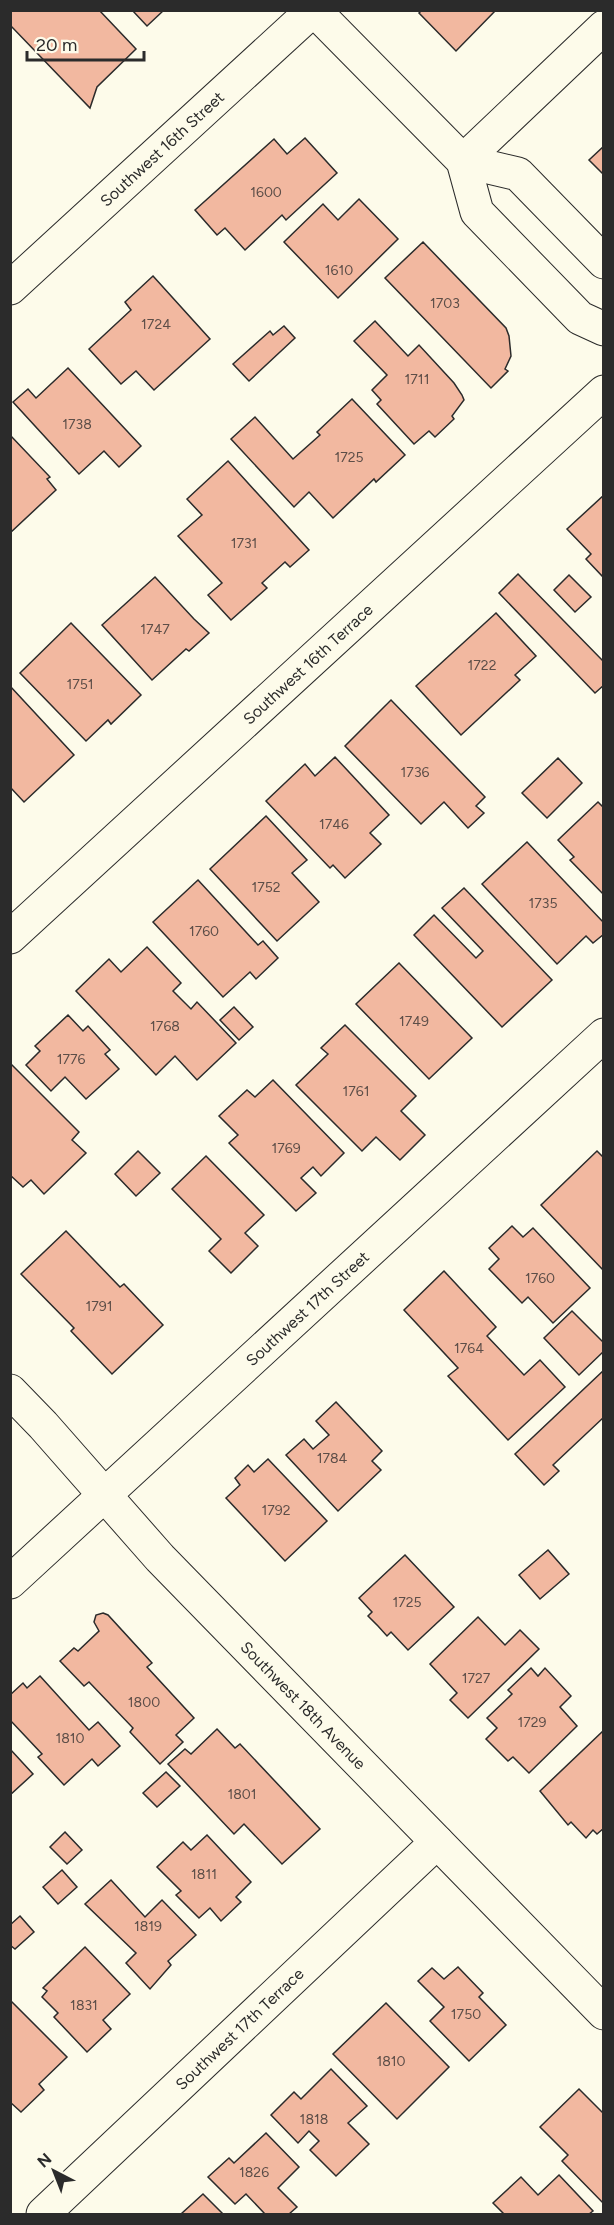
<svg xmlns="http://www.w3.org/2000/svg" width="614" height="2225" font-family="Figtree,sans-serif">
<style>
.building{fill:#f2b8a0;stroke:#2b2b2b;stroke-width:1.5}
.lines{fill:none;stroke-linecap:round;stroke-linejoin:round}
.minor-casing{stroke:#2b2b2b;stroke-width:35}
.major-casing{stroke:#2b2b2b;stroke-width:35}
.minor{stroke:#fdfbea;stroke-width:33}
.major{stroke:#fdfbea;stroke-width:33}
.labels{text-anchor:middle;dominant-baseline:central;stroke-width:4.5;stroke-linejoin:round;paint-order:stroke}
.number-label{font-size:14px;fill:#5d4e48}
.street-label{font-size:16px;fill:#2b2b2b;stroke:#fdfbea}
</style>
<rect width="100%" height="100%" fill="#fdfbea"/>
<g class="building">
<polygon points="10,10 99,10 136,49 97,87 90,108 10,25"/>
<polygon points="132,10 164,10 147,26"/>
<polygon points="422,10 496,10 456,51 419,13"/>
<polygon points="305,138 337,173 286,220 282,215 245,250 225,228 217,235 195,210 274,139 287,154"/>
<polygon points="604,146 604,175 589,160"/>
<polygon points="359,199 398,239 338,298 284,242 323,204 338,220"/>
<polygon points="423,242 506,328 509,336 511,356 505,369 508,371 491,388 385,278"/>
<polygon points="153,276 210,339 154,390 136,371 121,384 89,349 131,310 125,302"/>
<polygon points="375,321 408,356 419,345 454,383 462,395 464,400 452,416 454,419 435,437 429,431 414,444 377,404 381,400 372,390 387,375 354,341"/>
<polygon points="284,326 295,338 249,381 233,364 270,331 273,335"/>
<polygon points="68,368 141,446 119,467 104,451 79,474 13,402 28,389 36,398"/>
<polygon points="352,399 405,455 376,482 374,479 333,518 309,492 294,507 231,439 255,417 293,459 320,435 317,432"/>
<polygon points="10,435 50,477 47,479 56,490 10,533"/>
<polygon points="228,461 309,550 290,567 285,562 262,583 267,588 231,620 208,595 222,583 178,536 202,515 187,499"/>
<polygon points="604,495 604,578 586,559 591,554 567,529"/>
<polygon points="518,574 604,662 604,685 595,693 499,593"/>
<polygon points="569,575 591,597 575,612 554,590"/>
<polygon points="155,577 194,619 209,633 189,651 186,649 152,680 102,625"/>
<polygon points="496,613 536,656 515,675 520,680 461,735 416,686"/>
<polygon points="71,623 141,695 111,724 108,720 86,741 20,673"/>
<polygon points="10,686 74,755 24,802 10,787"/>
<polygon points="391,700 485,797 476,806 484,813 468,828 444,802 421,824 345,746"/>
<polygon points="335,757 389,815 370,833 381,844 345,878 333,865 330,868 266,801 305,764 315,776"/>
<polygon points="558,758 582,783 547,818 522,793"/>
<polygon points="598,802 604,808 604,895 570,860 574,857 558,840"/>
<polygon points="266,816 307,860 292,873 319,902 277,941 210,869"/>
<polygon points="527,842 604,923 604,934 593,943 586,936 557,964 482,884"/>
<polygon points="198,880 258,945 263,941 278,958 256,979 250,972 223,997 153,922"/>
<polygon points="464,888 552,980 502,1027 414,935 434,915 476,958 483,951 442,908"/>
<polygon points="147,947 181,983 173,991 191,1009 197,1002 236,1043 197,1080 175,1056 156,1075 76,991 109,959 121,972"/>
<polygon points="399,963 472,1038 429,1079 356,1004"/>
<polygon points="234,1007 253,1027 239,1040 220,1020"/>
<polygon points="68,1015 83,1031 88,1026 110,1050 105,1054 119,1069 86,1099 65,1077 51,1091 26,1065 40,1051 35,1046"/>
<polygon points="345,1025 416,1096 401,1111 425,1135 400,1160 376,1137 362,1151 296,1085 328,1054 321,1048"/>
<polygon points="10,1063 79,1132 72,1140 86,1153 44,1194 31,1180 23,1187 10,1175"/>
<polygon points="273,1080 344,1153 321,1176 313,1167 301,1178 316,1193 296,1211 229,1143 238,1135 219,1116 247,1090 255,1097"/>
<polygon points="138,1151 160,1173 136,1196 115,1174"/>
<polygon points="597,1151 604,1158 604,1271 541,1205"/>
<polygon points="206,1156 264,1215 245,1233 258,1246 231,1273 209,1251 221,1239 172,1189"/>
<polygon points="512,1226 523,1237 533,1228 590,1288 553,1323 528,1297 522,1303 489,1269 499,1259 489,1248"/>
<polygon points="66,1231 120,1287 124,1284 163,1325 112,1374 71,1331 74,1328 21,1274"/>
<polygon points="444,1271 496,1327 487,1336 524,1375 540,1360 565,1387 508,1440 448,1376 458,1368 404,1310"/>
<polygon points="572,1311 604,1343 604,1351 579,1375 544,1338"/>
<polygon points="604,1370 604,1417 553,1465 559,1471 544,1485 515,1454"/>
<polygon points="336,1402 382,1451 372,1461 381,1470 338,1511 286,1455 304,1439 313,1449 329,1435 316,1421"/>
<polygon points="268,1459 327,1521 285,1561 226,1498 240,1485 235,1478 248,1465 254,1472"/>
<polygon points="548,1550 569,1574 540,1599 519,1575"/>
<polygon points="405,1555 454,1607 408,1650 391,1632 387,1636 378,1626 368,1616 372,1612 359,1598"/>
<polygon points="103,1613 108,1615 152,1663 147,1667 194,1718 176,1735 183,1742 160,1764 130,1732 133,1728 89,1682 84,1686 60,1661 74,1648 78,1651 99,1631 94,1622 96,1615"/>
<polygon points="478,1617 505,1645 520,1630 539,1649 468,1718 450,1700 457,1693 430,1664"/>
<polygon points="531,1668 538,1676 545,1668 571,1696 560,1707 577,1726 529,1773 513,1757 508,1761 486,1739 497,1728 487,1718 512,1694 508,1690"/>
<polygon points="40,1676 89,1730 98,1722 120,1746 98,1766 92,1759 64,1785 38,1757 42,1754 10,1720 10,1695 23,1683 27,1688"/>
<polygon points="217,1729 235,1748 240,1744 320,1829 282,1864 244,1824 234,1834 168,1764 185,1749 191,1754"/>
<polygon points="603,1731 604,1828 597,1834 593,1830 586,1838 571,1822 568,1825 540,1791"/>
<polygon points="10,1749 33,1774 10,1795"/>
<polygon points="166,1772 180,1786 157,1807 143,1793"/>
<polygon points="65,1832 82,1850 67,1864 50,1847"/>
<polygon points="207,1835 251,1882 236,1897 241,1902 221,1921 210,1908 199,1918 176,1895 181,1891 157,1867 183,1842 191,1850"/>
<polygon points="62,1870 77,1887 58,1904 43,1887"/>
<polygon points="111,1880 145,1917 162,1900 196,1935 168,1961 171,1965 150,1989 126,1963 136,1953 85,1904"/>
<polygon points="20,1916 34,1932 15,1949 10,1945 10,1925"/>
<polygon points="85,1947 130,1994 103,2020 111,2029 87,2052 54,2017 58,2013 42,1997 47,1991 43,1988"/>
<polygon points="458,1967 483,1993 479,1997 506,2025 469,2061 430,2021 444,2007 418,1981 432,1968 444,1979"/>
<polygon points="10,2000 67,2057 39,2084 44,2090 21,2112 10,2102"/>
<polygon points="386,2003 449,2067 397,2119 333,2054"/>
<polygon points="331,2069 367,2106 348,2123 369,2144 336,2176 310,2150 319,2141 309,2131 298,2143 271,2115 294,2092 301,2099"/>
<polygon points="579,2089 604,2114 604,2204 562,2161 568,2155 540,2127"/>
<polygon points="266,2133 299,2167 278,2188 297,2207 289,2214 265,2214 246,2194 235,2204 208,2177 229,2158 234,2163"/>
<polygon points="559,2175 593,2211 589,2214 504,2214 493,2203 521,2177 538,2195"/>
<polygon points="203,2194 223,2214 181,2214"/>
</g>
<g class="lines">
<g class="minor-casing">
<g id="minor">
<polyline points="463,161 604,27"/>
<path id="s1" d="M10,288l303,-278"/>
<path id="s2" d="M10,937l594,-545"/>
<path id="s3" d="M10,1391l33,34 117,133 444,455"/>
<path id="s4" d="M10,1582l594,-547"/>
<path id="s5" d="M43,2214l394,-372"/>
</g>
</g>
<g class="major-casing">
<g id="major">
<polyline points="314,10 463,161 477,212 580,318 604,329"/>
<polyline points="463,161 518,174 604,262"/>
</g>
</g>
<use href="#minor" class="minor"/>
<use href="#major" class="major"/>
</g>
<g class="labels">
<g class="number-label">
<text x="266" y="192">1600</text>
<text x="339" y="270">1610</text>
<text x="445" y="303">1703</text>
<text x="156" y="324">1724</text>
<text x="417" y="379">1711</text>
<text x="77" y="424">1738</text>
<text x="349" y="457">1725</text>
<text x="244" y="543">1731</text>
<text x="155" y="629">1747</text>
<text x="482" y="665">1722</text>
<text x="80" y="684">1751</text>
<text x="415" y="772">1736</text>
<text x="334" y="824">1746</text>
<text x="266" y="887">1752</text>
<text x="543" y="903">1735</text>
<text x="204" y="931">1760</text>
<text x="414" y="1021">1749</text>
<text x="165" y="1026">1768</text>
<text x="71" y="1059">1776</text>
<text x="356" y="1091">1761</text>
<text x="286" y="1148">1769</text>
<text x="540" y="1278">1760</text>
<text x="99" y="1306">1791</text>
<text x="469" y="1348">1764</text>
<text x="332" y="1458">1784</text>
<text x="276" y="1510">1792</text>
<text x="407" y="1602">1725</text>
<text x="476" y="1678">1727</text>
<text x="144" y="1702">1800</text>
<text x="532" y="1722">1729</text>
<text x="70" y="1738">1810</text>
<text x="242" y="1794">1801</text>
<text x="204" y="1874">1811</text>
<text x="148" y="1926">1819</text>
<text x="84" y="2005">1831</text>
<text x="466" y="2014">1750</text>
<text x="391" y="2061">1810</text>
<text x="314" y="2119">1818</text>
<text x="254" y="2172">1826</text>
</g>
<g class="street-label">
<text stroke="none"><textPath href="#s1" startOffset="206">Southwest 16th Street</textPath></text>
<text stroke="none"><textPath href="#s2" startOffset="404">Southwest 16th Terrace</textPath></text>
<text stroke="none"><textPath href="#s4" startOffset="404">Southwest 17th Street</textPath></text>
<text stroke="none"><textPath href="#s3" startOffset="430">Southwest 18th Avenue</textPath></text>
<text stroke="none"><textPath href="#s5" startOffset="270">Southwest 17th Terrace</textPath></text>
</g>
</g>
<rect width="614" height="2225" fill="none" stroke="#2b2b2b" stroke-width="24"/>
<g transform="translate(54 2171) rotate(318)" stroke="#fdfbea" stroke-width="4.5" paint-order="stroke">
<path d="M0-4.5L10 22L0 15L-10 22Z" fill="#2b2b2b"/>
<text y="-9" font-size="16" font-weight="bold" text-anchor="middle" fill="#2b2b2b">N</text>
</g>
<path d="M27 51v9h117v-9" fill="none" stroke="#2b2b2b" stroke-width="3"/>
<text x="36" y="51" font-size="18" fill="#2b2b2b" stroke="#fdfbea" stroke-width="4.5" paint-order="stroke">20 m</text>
</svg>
